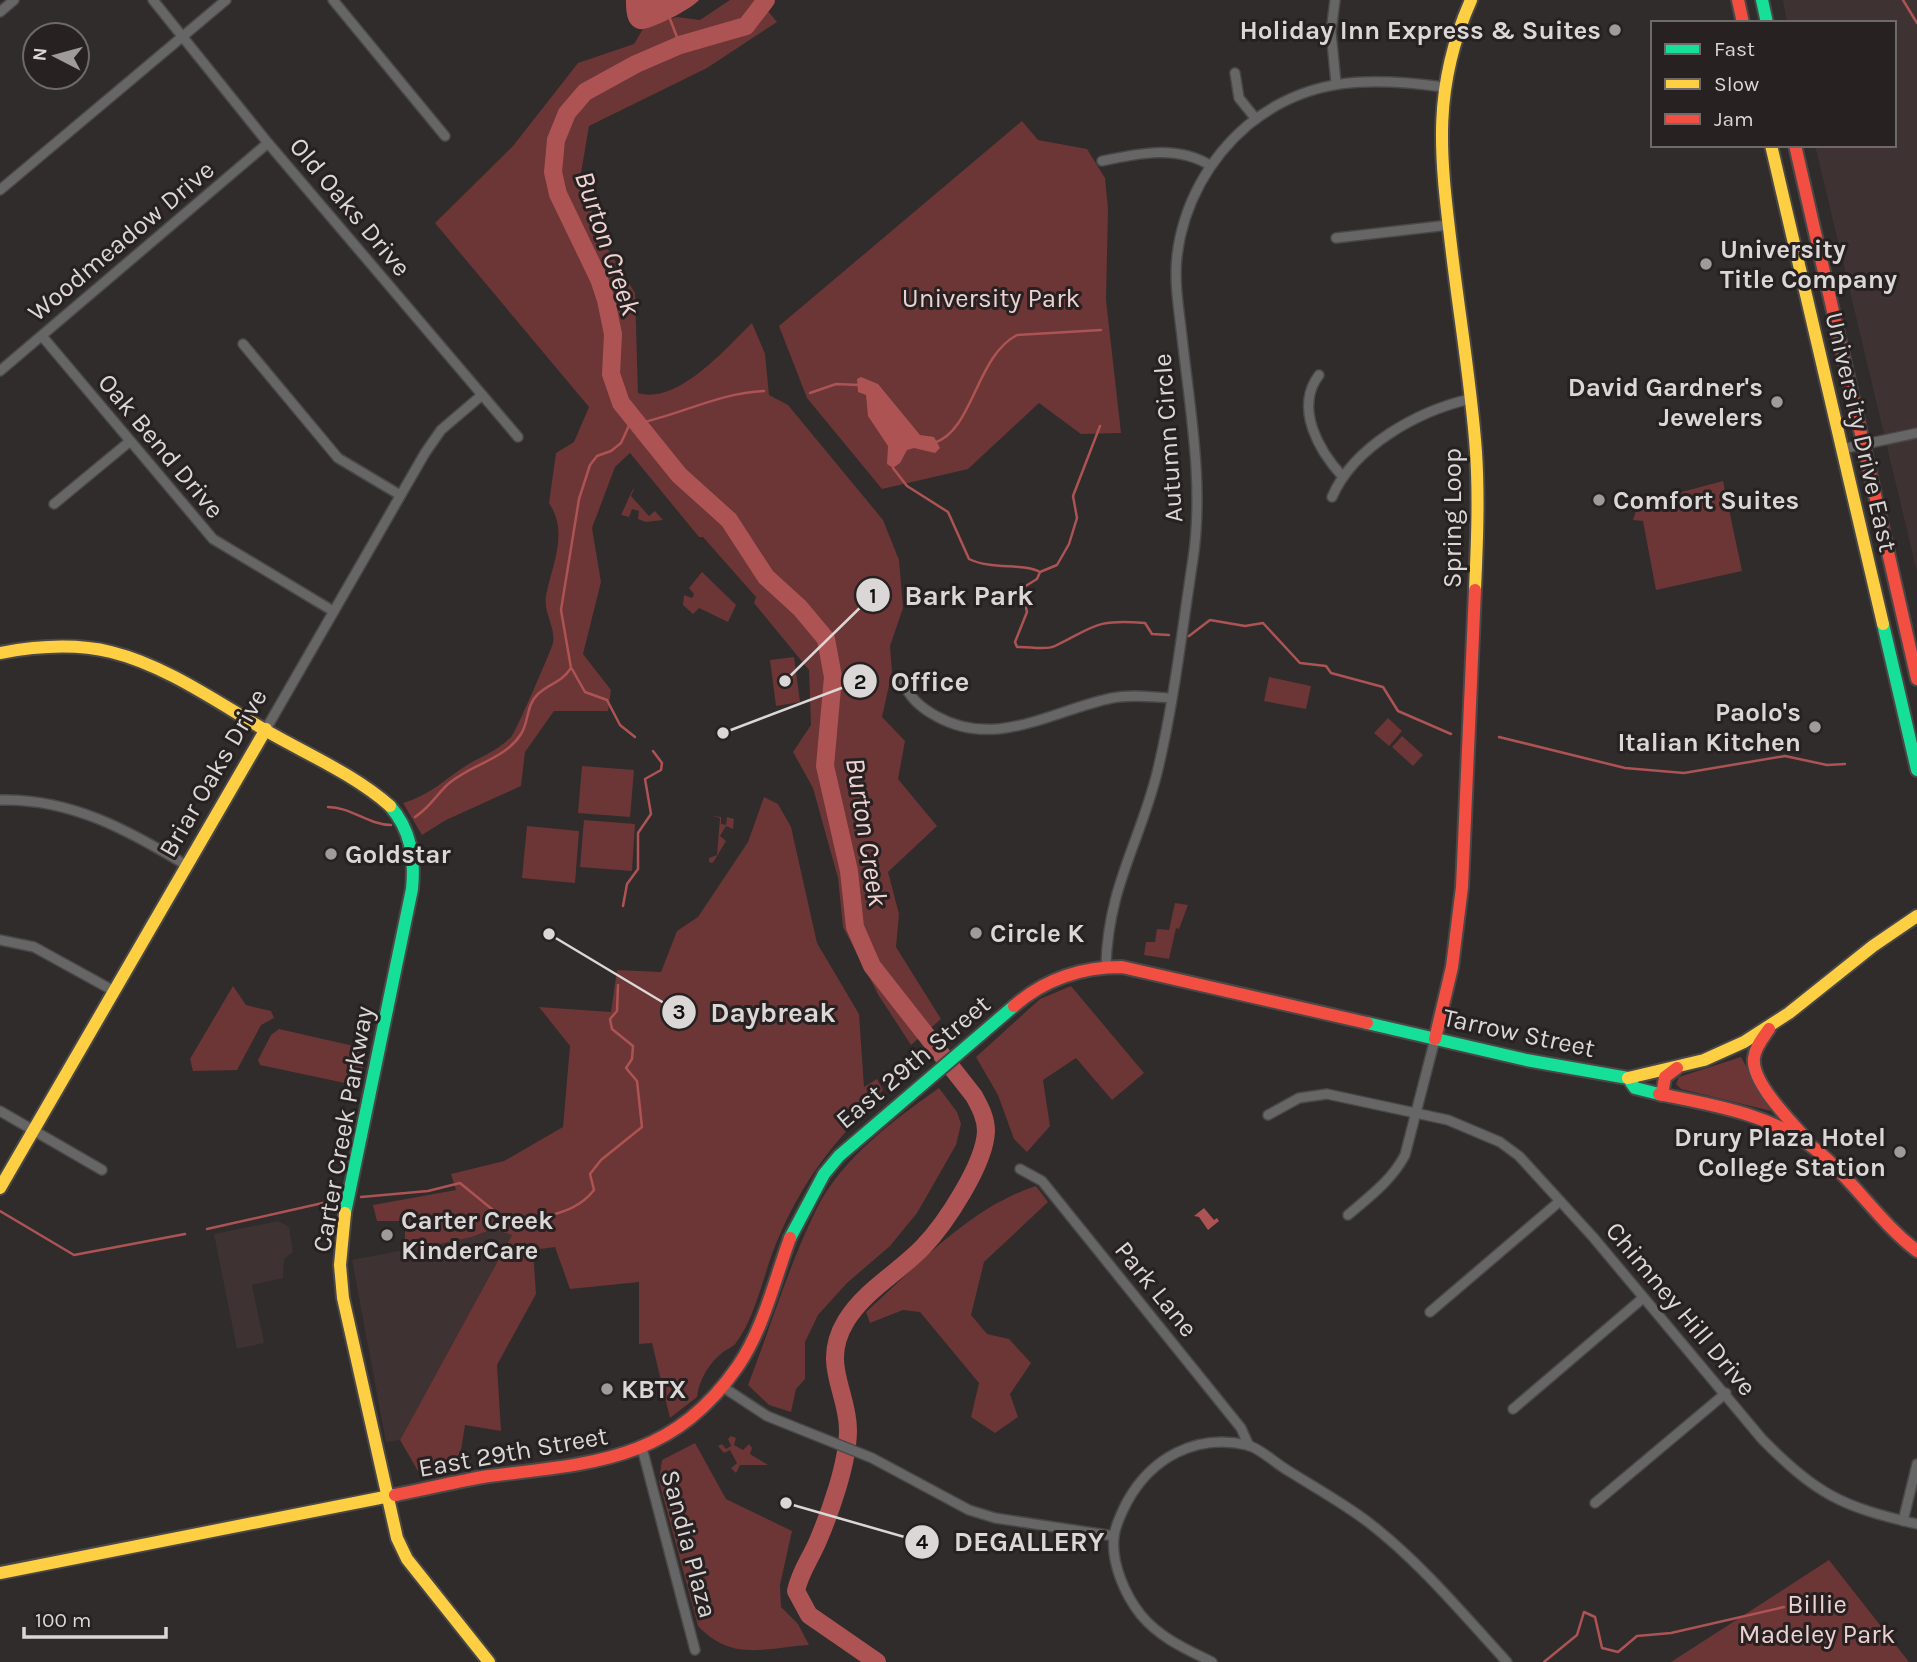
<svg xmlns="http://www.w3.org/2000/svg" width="1917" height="1662" font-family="Karla,sans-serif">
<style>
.built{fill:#3e3332}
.green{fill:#6b3635}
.water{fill:#ad5354}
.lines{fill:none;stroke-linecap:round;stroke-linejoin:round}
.stream{stroke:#ad5354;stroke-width:2.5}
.river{stroke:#ad5354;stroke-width:18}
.street-casing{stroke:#4a4747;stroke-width:12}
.fast-casing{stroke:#4a4747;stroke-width:16}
.slow-casing{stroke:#4a4747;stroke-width:16}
.jam-casing{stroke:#4a4747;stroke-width:16}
.street{stroke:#676666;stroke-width:9}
.fast{stroke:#16e098;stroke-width:12}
.slow{stroke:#ffcf43;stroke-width:12}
.jam{stroke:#f24e42;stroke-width:12}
.poi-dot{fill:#9f9b9b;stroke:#272121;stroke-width:2.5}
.labels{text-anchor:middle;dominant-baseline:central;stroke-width:6;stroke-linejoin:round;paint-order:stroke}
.poi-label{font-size:26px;font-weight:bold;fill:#dbd7d7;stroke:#272121;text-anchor:start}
.street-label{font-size:26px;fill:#dbd7d7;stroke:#272121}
.park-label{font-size:26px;fill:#edd1d0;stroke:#272121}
.water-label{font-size:28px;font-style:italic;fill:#f0d4d3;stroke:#272121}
.leader{fill:none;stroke:#dbd7d7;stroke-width:2.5}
.callout-dot{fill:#dbd7d7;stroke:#272121;stroke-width:2.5}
.mark-label{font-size:21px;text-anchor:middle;font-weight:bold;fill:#111}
.callout-label{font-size:28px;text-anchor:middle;font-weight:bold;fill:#dbd7d7;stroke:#272121;stroke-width:6;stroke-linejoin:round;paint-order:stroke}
</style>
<rect width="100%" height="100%" fill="#2f2c2b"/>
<g class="built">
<polygon points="1783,0 1917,0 1917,572 1815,145 1894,145 1894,23 1787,23"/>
<polygon points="278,1221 289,1227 293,1252 284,1259 283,1278 252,1285 264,1343 237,1349 214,1234"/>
<polygon points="494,1229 512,1235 400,1440 386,1442 352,1260 472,1237"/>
</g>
<g class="green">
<path d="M730,0h29l18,22 -70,46 -118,58 -8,47 17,60 37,60 3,100c40,12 88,-45 114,-70l13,31 4,41 19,10 95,115 16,40 4,48 -13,38 2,26 -10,45 23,24 -7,38 39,47 -49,46 11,42 -3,33 45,72 -30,26 -32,-49 -36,-69 -5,-49 -25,-90 -20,-36 18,-27 -2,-55 -55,-67 2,-6 -53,-60h-4l-69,-84 -15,14 -23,61 9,54 -18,72 28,36 -3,21h-54l-29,41 -4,34 -75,34 -24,15 -19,-32c29,-9 39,-22 64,-38 15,-9 32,-15 45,-29 4,-5 39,-85 41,-93 3,-15 -10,-31 -7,-47 6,-32 23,-63 3,-93l7,-50 18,-11 15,-35 -154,-184 78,-77 65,-83 56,-19 9,-15 9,-5 25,-7 23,3z"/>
<polygon points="1022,121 1038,140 1087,149 1105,178 1108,209 1106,300 1121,433 1081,434 1039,403 968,469 882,489 807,398 779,326"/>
<polygon points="1723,481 1742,571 1656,590 1643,521 1633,520 1637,508 1644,502"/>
<polygon points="634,489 631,496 649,516 655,511 663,520 646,522 638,519 639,511 632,509 629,517 621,515 633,489"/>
<polygon points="702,572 736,605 728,622 699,608 693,614 683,605 684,595 692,598 694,594 689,588"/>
<polygon points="794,657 800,702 776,706 770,660"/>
<polygon points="1269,677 1311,686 1306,709 1264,701"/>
<polygon points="1388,718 1402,731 1389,746 1374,733"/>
<polygon points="1402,736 1423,755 1413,766 1392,747"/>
<polygon points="582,766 634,770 630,817 578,813"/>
<path d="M764,797l14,7 13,23 26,116 42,71 5,73 13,-8 6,11 -4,4 2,4c-50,42 -86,95 -109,156 -10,28 -18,65 -36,89 -3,4 -9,6 -13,9 -14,11 -24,28 -26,45l-27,21 -18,-75 -13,1v-62l-69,7 -15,-42 -22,3 3,44 -39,71 4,66 -36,-6 -5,31 -42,15 -18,-31 112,-205 -19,-6 -21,8 -67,14v-30h-28l-4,-16 83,-15 -5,-16 53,-13 59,-34 7,-81 -31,-39 72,5 6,-42 44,2 16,-41 21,-14 50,-75z"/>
<polygon points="712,816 721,817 721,824 726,825 727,817 734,819 733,829 726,826 720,836 726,841 714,861 712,863 709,862 709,858 717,855 720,818"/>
<polygon points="584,820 635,824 632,871 580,867"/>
<polygon points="527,826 579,831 575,883 522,878"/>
<polygon points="1175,903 1188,905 1179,929 1176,928 1169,959 1144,955 1146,942 1155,942 1157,929 1169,930"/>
<polygon points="233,986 246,1005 271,1011 274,1018 261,1025 237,1070 193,1071 190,1059"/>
<polygon points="1071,986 1144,1073 1112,1100 1076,1058 1043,1080 1050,1126 1027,1152 1014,1139 998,1095 976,1057 1040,999"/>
<polygon points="279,1029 367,1049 359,1086 260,1065 258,1060 271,1035"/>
<polygon points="1741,1057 1771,1111 1681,1089 1676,1084 1679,1077"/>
<path d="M939,1088l18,24 4,12 -5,21 -39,68 -27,33 -43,37 -29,32 -13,27v37l-9,10 -5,23 -22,-7 -21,-20c23,-59 41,-121 69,-177 26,-51 77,-88 122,-120z"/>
<path d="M1036,1186l12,16 -64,60 -13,53 16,19 22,5 22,24 -21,31 8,23 -23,16 -24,-16 8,-34 -59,-71 -17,-2 -33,13 -4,-11c51,-46 104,-105 170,-126z"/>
<polygon points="731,1436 736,1438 734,1445 743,1450 749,1444 752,1448 750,1454 768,1465 740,1465 736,1473 731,1468 737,1463 730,1450 724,1453 718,1446 722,1444 726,1449 731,1446 728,1439"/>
<path d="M695,1443l31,56 66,32 -12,54 1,22 17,17 11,21c-45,3 -77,17 -111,-19l-39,-145 3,-21z"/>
<polygon points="1829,1560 1909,1662 1671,1662"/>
</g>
<g class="water">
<path d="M626,0h73c-8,9 -49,31 -60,29 -13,-3 -13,-19 -13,-29z"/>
<polygon points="861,377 878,384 920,435 934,437 940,448 935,453 914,448 907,450 900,463 893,468 887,464 888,446 868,416 866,395 858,392 857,379"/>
<polygon points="1204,1208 1214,1220 1217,1218 1219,1221 1208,1230 1199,1217 1194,1216"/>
</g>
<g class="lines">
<g class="stream">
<polyline points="1903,0 1917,23"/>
<polyline points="670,19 680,45"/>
<polyline points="810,393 836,384 859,385"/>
<path d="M636,424c44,-9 82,-31 128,-33"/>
<path d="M1100,426l-27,70 4,22 -8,26 -12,21 -17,7 -3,7 -13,8 -2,4 5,21 -12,30 2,5c11,-1 28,4 38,-1 41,-20 40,-27 90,-23l7,11 17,1"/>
<path d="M934,443c39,-12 42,-87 83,-108l84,-5"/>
<path d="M893,468l14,18 41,26 21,47c22,11 55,4 71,13"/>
<polyline points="1189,636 1210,620 1245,626 1263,623 1300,663 1326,666 1331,673 1383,687 1398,711 1451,734"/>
<polyline points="572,669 585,692 607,700 620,725 635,737"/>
<polyline points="1499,737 1625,768 1684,773 1785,756 1827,765 1845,764"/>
<path d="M328,807c23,0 41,18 63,18"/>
<path d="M415,817c14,-9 20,-20 31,-31 22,-21 59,-26 75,-52 8,-12 5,-29 17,-40 13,-12 22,-10 33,-26l-10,-58 18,-111 11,-34 7,-9 14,-5 10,-8 11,-24"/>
<polyline points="623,906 627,884 638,869 638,833 651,814 645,779 661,770 662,763 653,751"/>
<path d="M361,1197l67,-6 32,-8 55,45c28,-15 58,-11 79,-38l-4,-16 11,-14 41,-33 -5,-46 -11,-13 6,-9 1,-13 -21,-17 -2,-10 7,-8 1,-26"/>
<polyline points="0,1211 74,1255 185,1234"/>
<polyline points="207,1229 336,1200"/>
<polyline points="1544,1662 1577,1635 1584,1612 1595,1617 1602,1648 1618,1652 1637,1636 1671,1633 1784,1607"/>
</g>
<path class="river" d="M766,0l-20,26 -66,19 -44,19 -51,28 -18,21 -11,27 -3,32 5,22 41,85 7,21 7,34 -2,40 10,29 58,72 50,45 37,57 34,31 26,31 7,38 -8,89 24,105 6,56 17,39 102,130c6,11 12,22 12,35 -1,33 -41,93 -63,116 -25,26 -58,43 -77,74 -26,43 2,70 2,109 0,33 -18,83 -31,113 -8,18 -17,29 -21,48l13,24 68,47"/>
<g class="street-casing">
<g id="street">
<polyline points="153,0 268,143 518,437"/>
<polyline points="333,0 445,136"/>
<polyline points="1335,0 1331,32 1336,83"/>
<polyline points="0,12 14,0"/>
<polyline points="1235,73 1239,98 1256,119"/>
<path d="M1102,161c37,-8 76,-16 109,5"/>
<polyline points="0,190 226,0"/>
<polyline points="1336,238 1449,225"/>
<polyline points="42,336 213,539 333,611"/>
<polyline points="243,344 338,458 400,495"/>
<polyline points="0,371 268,143"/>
<path d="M1319,375c-25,33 0,76 24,102"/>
<polyline points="1842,449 1917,433"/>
<path d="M1332,497c22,-51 86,-86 138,-98"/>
<polyline points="54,504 129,442"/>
<path d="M903,682c6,15 18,26 33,34 60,34 117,-6 176,-18 19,-4 39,-1 59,0"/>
<polyline points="266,729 425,453 441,430 482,395"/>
<path d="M0,800c70,-2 128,30 186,65"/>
<polyline points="0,940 34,947 114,991"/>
<path d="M1106,966c2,-78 33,-122 51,-193 17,-70 25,-143 36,-214 11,-74 -3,-149 -11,-222 -3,-27 -8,-55 -5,-81 6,-51 32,-98 71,-131 60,-49 123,-48 196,-38"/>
<polyline points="0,1111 102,1170"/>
<path d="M1268,1115l31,-17 28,-4 121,26 52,22 19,14 74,81 169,202c54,55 80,68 155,85"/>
<polyline points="1020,1169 1042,1181 1241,1428 1249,1446"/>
<path d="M1348,1215c21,-18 44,-35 57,-60l30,-116"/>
<polyline points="1430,1312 1560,1201"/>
<polyline points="723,1387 767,1416 872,1458 969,1510 995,1518 1114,1536"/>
<polyline points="1513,1409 1643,1298"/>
<polyline points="642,1448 695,1650"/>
<polyline points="1595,1503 1726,1393"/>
<polyline points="1903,1521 1917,1464"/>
<path d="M1212,1662c-26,-13 -52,-24 -71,-47 -16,-20 -30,-52 -27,-78 1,-12 8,-25 13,-35 24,-44 69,-69 120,-57 13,3 28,18 40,25 27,17 56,33 81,52 52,40 95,92 139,140"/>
</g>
</g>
<g class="fast-casing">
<g id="fast">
<polyline points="1762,0 1767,23"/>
<polyline points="1883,624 1917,770"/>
<polyline points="1367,1023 1526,1060 1628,1078 1635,1088 1659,1094"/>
<path d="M345,1213l67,-324c3,-31 -1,-59 -22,-83"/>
<polyline points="790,1238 824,1174 839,1156 1014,1006"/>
</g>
</g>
<g class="slow-casing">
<g id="slow">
<path d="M1471,0c-39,88 -31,154 -20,245 8,69 20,138 25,207 3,46 1,92 -1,138"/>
<polyline points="1771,145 1883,624"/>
<path d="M0,653c37,-7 74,-10 111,-1 57,14 110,53 161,82 39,22 84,42 118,72"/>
<polyline points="1628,1078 1704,1060 1744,1042 1789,1013 1873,946 1917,916"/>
<polyline points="0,1188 266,729"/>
<polyline points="345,1213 340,1265 343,1298 397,1538 407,1559 489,1662"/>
<polyline points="0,1573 395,1495"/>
</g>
</g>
<g class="jam-casing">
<g id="jam">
<polyline points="1738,0 1743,23"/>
<polyline points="1795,145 1917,679"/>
<path d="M1014,1006c31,-27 68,-39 108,-39l245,56"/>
<path d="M1769,1029c-6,9 -14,18 -15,29 -3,25 38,64 53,82"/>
<polyline points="1435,1039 1452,967 1462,887 1475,590"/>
<path d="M1659,1094c54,11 112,20 156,55 38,30 63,72 102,102"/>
<polyline points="1662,1095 1665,1077 1677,1068"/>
<path d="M395,1495c31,-6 63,-14 94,-19 105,-13 183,-15 249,-110 25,-36 37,-87 52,-128"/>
</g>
</g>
<use href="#street" class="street"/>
<use href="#fast" class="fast"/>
<use href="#slow" class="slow"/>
<use href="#jam" class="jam"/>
</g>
<g class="poi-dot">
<circle cx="1615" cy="30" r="7"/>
<circle cx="1706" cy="264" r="7"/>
<circle cx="1777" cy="402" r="7"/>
<circle cx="1599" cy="500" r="7"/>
<circle cx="1815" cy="727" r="7"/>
<circle cx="331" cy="854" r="7"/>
<circle cx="976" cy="933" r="7"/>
<circle cx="1900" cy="1152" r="7"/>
<circle cx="387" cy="1235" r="7"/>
<circle cx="607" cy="1389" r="7"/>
</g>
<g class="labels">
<g class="poi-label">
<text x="1601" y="30" text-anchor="end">Holiday Inn Express &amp; Suites</text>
<text x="1720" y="249">University<tspan x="1720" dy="30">Title Company</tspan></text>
<text x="1763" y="387" text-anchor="end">David Gardner's<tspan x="1763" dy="30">Jewelers</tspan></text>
<text x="1613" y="500">Comfort Suites</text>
<text x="1801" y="712" text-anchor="end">Paolo's<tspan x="1801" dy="30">Italian Kitchen</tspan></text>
<text x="345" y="854">Goldstar</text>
<text x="990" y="933">Circle K</text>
<text x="1886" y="1137" text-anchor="end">Drury Plaza Hotel<tspan x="1886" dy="30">College Station</tspan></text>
<text x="401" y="1220">Carter Creek<tspan x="401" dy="30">KinderCare</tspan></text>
<text x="621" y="1389">KBTX</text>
</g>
<g class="street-label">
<text transform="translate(350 207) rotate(50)">Old Oaks Drive</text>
<text transform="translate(121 241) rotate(-40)">Woodmeadow Drive</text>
<text transform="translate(1861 432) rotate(77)">University Drive East</text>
<text transform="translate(1168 438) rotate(-94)">Autumn Circle</text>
<text transform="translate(161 446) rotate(50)">Oak Bend Drive</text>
<text transform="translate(1452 518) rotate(-90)">Spring Loop</text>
<text transform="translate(213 773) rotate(-60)">Briar Oaks Drive</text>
<text transform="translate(1519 1033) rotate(12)">Tarrow Street</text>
<text transform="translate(913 1062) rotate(-40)">East 29th Street</text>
<text transform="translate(343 1129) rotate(-80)">Carter Creek Parkway</text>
<text transform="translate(1156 1289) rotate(51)">Park Lane</text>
<text transform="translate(1681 1309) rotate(50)">Chimney Hill Drive</text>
<text transform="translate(513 1452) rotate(-10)">East 29th Street</text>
<text transform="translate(689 1544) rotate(75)">Sandia Plaza</text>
</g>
<g class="park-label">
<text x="991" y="298">University Park</text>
<text x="1817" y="1604">Billie<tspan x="1817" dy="30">Madeley Park</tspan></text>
</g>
<g class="water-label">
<text transform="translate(608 243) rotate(71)">Burton Creek</text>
<text transform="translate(867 832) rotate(81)">Burton Creek</text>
</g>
</g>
<path class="leader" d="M785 681L873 595M723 733L860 681M549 934L679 1012M786 1503L922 1542"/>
<g class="callout-dot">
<circle cx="785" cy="681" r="7"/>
<circle cx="723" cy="733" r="7"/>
<circle cx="549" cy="934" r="7"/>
<circle cx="786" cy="1503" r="7"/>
<circle cx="873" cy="595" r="18"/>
<circle cx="860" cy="681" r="18"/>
<circle cx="679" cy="1012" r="18"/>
<circle cx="922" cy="1542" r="18"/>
</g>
<g class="mark-label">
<text x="873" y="603">1</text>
<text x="860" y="689">2</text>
<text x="679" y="1019">3</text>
<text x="922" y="1549">4</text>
</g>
<g class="callout-label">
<text x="969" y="605">Bark Park</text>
<text x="930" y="691">Office</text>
<text x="773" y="1022">Daybreak</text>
<text x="1029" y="1551">DEGALLERY</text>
</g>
<rect x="1651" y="21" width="245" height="126" fill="#272121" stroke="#6f6a6a" stroke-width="2"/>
<rect x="1665" y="44" width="35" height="10" fill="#16e098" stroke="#6f6a6a" stroke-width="2"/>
<text x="1714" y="56" font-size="21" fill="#dbd7d7">Fast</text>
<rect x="1665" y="79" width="35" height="10" fill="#ffcf43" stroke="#6f6a6a" stroke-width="2"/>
<text x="1714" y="91" font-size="21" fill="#dbd7d7">Slow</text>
<rect x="1665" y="114" width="35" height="10" fill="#f24e42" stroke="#6f6a6a" stroke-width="2"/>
<text x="1714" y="126" font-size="21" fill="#dbd7d7">Jam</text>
<g transform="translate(56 56) rotate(276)"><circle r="33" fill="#272121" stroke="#6f6a6a" stroke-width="2"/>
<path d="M0-5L12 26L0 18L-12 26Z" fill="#9f9b9b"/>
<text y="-10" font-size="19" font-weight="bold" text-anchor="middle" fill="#dbd7d7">N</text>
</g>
<path d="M24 1627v10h142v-10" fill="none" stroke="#dbd7d7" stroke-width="3.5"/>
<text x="35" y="1627" font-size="21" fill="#dbd7d7" stroke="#272121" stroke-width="5" paint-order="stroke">100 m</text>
</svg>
